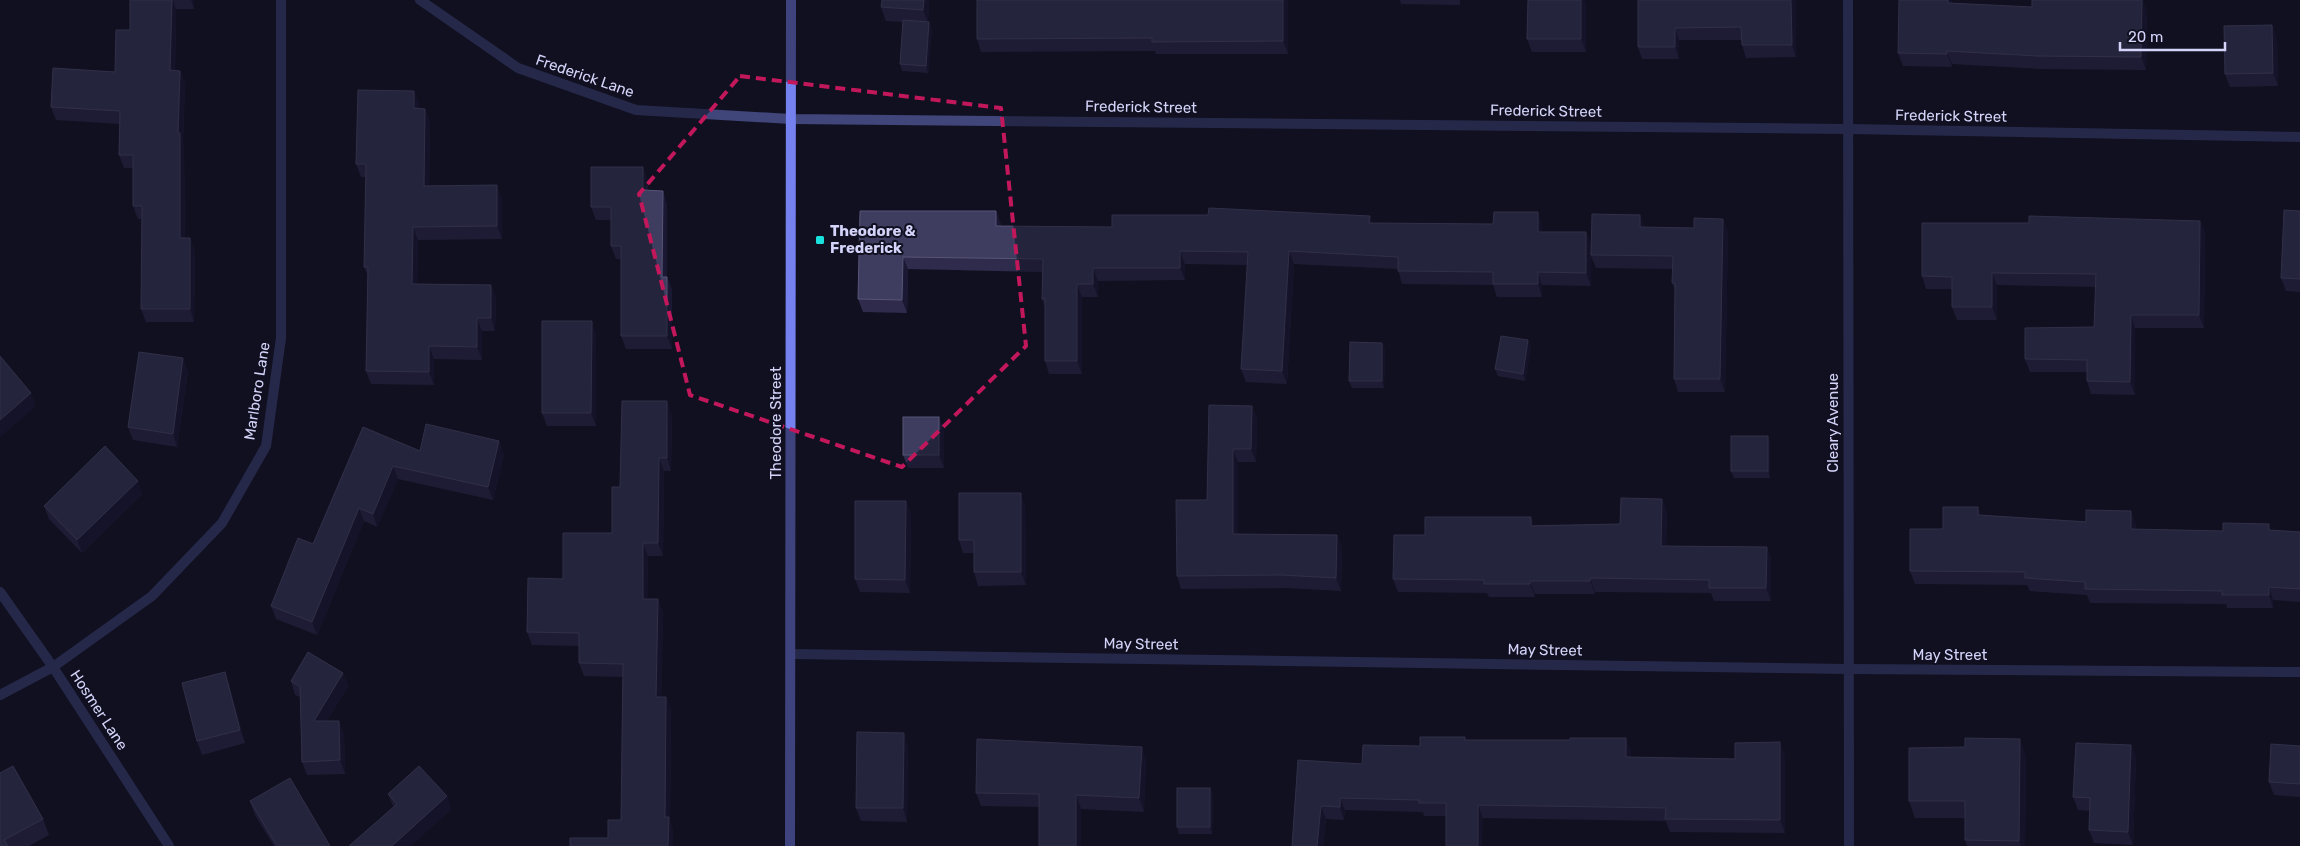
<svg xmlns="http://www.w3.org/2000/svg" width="2300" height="846" font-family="Rubik,sans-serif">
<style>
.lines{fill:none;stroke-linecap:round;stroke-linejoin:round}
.street{stroke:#40457a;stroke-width:10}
.secondary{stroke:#7681f0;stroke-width:10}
.wall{fill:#2e2b4c}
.shaded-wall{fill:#1b1833}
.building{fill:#3f3d5f;stroke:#575577}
.marked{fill:none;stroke:#c2185b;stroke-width:4;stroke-dasharray:10 6;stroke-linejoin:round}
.poi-dot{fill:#19e1dd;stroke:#111020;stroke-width:2}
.labels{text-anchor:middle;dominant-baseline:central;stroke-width:4;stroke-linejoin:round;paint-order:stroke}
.street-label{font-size:15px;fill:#d4d4fa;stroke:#111020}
.poi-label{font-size:15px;font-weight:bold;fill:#d4d4fa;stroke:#111020;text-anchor:start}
</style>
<rect width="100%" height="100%" fill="#111020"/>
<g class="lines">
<g class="street">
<polyline points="420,0 518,68 636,110 791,119 1848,129 2300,137"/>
<polyline points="1848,0 1849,846"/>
<polyline points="0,592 53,667 169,846"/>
<polyline points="791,654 1849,669 2300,672"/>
<polyline points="0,695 53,667 152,596 222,523 266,446 281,338 281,0"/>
</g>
<polyline class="secondary" points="790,846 791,0"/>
</g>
<g class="wall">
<polygon points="130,0 194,0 194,9 176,9 175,71 180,71 185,84 183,141 184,146 185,238 190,238 195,252 194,322 146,322 141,309 142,219 138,219 133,206 133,168 124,168 119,155 120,124 56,120 51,107 115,72 130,30"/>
<polygon points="882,0 929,0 928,22 932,29 928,73 902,71 900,64 903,22 886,21 881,7"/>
<polygon points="977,0 1288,0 1288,54 1156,54 1155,51 981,52 977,39"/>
<polygon points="1400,0 1460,0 1460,5 1401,4"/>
<polygon points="1528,0 1584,0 1586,7 1586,52 1532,52 1527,39"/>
<polygon points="1638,0 1796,1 1796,57 1746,58 1742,45 1742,40 1679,40 1679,59 1642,59 1638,47"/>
<polygon points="2032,7 2147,11 2146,70 2042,69 1952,64 1952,67 1903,66 1898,53"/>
<polygon points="2277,39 2278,86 2230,87 2225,74"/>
<polygon points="414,91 419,104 419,108 425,109 430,122 429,186 502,198 502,239 418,240 417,284 491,285 496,298 495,331 482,331 482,360 434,359 434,385 371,384 366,371 368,276 364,267 366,177 361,177 356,164"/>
<polygon points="648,180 648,190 667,204 667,277 672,290 672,349 626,349 621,336 621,259 616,259 611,246 611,220 596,220 591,207"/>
<polygon points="860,211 1001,224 1001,226 1112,227 1370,216 1372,223 1542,225 1542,232 1586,232 1591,245 1640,215 1644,227 1728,232 1725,392 1678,392 1674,379 1675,290 1672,283 1673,269 1596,268 1591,256 1591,286 1542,285 1542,297 1497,297 1493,285 1402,284 1398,269 1294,264 1287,384 1246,382 1241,369 1248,265 1185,264 1185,280 1098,281 1098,297 1082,297 1082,374 1049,374 1045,361 1045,307 1042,299 1042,272 908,269 907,313 863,312 858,299"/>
<polygon points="2300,211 2300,292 2286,291 2281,278"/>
<polygon points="2200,221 2205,233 2204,328 2135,328 2135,395 2091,394 2087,381 2087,372 2030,372 2025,359 2094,327 2096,287 1997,285 1997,320 1957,320 1952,307 1952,289 1926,289 1922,276 2029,223"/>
<polygon points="596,334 596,426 547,426 542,413"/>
<polygon points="1528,340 1531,347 1525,381 1498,376 1495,369"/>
<polygon points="1382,343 1385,349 1384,388 1352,388 1349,381"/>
<polygon points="188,371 177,447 133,440 128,427"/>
<polygon points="1252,406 1257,419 1256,462 1238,462 1238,534 1337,535 1342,548 1341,591 1286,588 1181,589 1177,576 1207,500"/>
<polygon points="672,415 671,471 664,471 663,556 648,556 647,599 658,599 663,613 661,697 666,697 671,710 670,821 673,830 673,846 570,846 608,838 621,820 623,677 584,676 579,663 579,646 532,645 527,632 563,579 612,533 620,487"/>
<polygon points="363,427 420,451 504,454 493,500 398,479 377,527 364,521 317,635 276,619 271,606 313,544"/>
<polygon points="944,430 944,468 908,468 903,455"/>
<polygon points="1768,436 1770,443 1770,478 1734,478 1731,471"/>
<polygon points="142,494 82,553 49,519 44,506"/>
<polygon points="1662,499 1667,513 1666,546 1767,547 1771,560 1771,601 1714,601 1711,593 1595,592 1595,594 1535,594 1535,597 1489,597 1487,593 1398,592 1393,579 1425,535 1534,525 1620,524"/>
<polygon points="906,501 911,515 910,593 860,592 855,579"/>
<polygon points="1025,506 1026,585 978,586 974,572 974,553 963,553 959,540"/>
<polygon points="1978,507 1981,515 2136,524 2136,530 2223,531 2272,530 2300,532 2300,602 2273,600 2273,608 2227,608 2226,604 2090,603 2087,595 2030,591 2027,585 1915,584 1910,571"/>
<polygon points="343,673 348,686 327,721 344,734 345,774 307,775 302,762 300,697 295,695 291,681"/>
<polygon points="229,685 245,743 202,755 197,741"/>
<polygon points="1465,737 1466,740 1631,751 1631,757 1735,759 1785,755 1785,833 1670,832 1666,821 1483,818 1446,816 1424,816 1423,812 1345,810 1344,820 1326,819 1323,846 1292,846 1298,760 1362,764 1420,746"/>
<polygon points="2131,745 2136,758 2133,845 2094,843 2089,830 2090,811 2078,810 2073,797"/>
<polygon points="908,746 907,822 861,821 856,808"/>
<polygon points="2300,746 2300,797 2274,795 2269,782"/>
<polygon points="1965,747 2026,756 2025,846 1967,846 1965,840 1965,818 1915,818 1909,801"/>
<polygon points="1146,760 1144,812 1039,807 981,806 976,793"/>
<polygon points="0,773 43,819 49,835 29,846 0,846"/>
<polygon points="1210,788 1213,795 1212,834 1179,834 1177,827"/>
<polygon points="388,794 447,796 451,810 394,808"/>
<polygon points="250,801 330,846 274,846 255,815"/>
</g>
<g class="shaded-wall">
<polygon points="172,0 173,0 176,9 175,84 170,70"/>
<polygon points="191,0 194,0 194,9"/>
<polygon points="924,0 929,0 928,23 923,10"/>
<polygon points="1283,0 1288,0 1288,54 1283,41"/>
<polygon points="1581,0 1584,0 1586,7 1586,52 1581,39"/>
<polygon points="1791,0 1795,0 1796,1 1796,57 1792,45"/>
<polygon points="1948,0 1951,0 1953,5 1948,3"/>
<polygon points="2142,0 2143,0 2147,11 2146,70 2141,57"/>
<polygon points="929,22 932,29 928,73 926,66"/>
<polygon points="2272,25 2277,39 2278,86 2273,73"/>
<polygon points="1675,28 1679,40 1679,59 1675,47"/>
<polygon points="1947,51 1952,64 1952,67 1947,54"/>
<polygon points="180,71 185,84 183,141 184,146 185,251 180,238 178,133"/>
<polygon points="414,91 419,104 419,121 414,108"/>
<polygon points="425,109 430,122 429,200 424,186"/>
<polygon points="643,167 648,180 648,204 643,190"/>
<polygon points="497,185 502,198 502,239 497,226"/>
<polygon points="663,191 667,204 667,290 662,277"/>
<polygon points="996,211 1001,224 1001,239 996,226"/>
<polygon points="1538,212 1542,225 1542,244 1538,232"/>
<polygon points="1640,215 1645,228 1640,227"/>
<polygon points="1370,216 1374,228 1369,223"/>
<polygon points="1723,219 1728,232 1725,392 1720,379"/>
<polygon points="2200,221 2205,233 2204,328 2199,315"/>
<polygon points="413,227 418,240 417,298 412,284"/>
<polygon points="1586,232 1591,245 1591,286 1586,273"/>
<polygon points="190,238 195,252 194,322 190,309"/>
<polygon points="1180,251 1185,264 1185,280 1180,268"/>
<polygon points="1289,251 1294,264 1287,384 1282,371"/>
<polygon points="903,257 908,269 907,313 902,300"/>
<polygon points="1093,268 1098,281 1098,297 1093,284"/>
<polygon points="1538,272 1542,285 1542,297 1538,284"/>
<polygon points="1992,273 1997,285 1997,320 1992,307"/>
<polygon points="667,277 672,290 672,349 667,336"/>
<polygon points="1077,284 1082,297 1082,374 1077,361"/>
<polygon points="491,285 496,298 495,331 491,318"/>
<polygon points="2131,315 2135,328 2135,395 2130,382"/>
<polygon points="477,318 482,331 482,360 477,347"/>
<polygon points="592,321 596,334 596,426 591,413"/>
<polygon points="1528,340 1531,347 1525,381 1523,374"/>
<polygon points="1382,343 1385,349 1384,388 1382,381"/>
<polygon points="429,346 434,359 434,385 429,372"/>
<polygon points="183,358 188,371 177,447 173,434"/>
<polygon points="31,393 36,406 0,437 0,420"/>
<polygon points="667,401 672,415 671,471 667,458"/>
<polygon points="1252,406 1257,419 1256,462 1251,449"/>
<polygon points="939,417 944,430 944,468 939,455"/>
<polygon points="1768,436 1770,443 1770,478 1768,471"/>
<polygon points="499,441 504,454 493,500 488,487"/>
<polygon points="1233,449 1238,462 1238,547 1233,534"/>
<polygon points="659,458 664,471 663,556 658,543"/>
<polygon points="393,466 398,479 377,527 373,514"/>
<polygon points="138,481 142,494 82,553 77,540"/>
<polygon points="1021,493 1025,506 1026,585 1021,572"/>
<polygon points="1662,499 1667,513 1666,559 1661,546"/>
<polygon points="906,501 911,515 910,593 905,580"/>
<polygon points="1978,507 1983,520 1978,515"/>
<polygon points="359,508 364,521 317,635 312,622"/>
<polygon points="2131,511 2136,524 2135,543 2131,529"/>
<polygon points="1531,517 1536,530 1531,526"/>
<polygon points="1337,535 1342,548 1341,591 1336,578"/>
<polygon points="643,543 648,556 647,612 643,599"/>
<polygon points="1767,547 1771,560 1771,601 1766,588"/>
<polygon points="1590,578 1595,592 1595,594 1590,581"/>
<polygon points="1530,581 1535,594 1535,597 1530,584"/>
<polygon points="2269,587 2273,600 2273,608 2269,595"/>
<polygon points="658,599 663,613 661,710 656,697"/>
<polygon points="225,672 229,685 245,743 240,730"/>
<polygon points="343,673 348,686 319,735 314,721"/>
<polygon points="666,697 671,710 670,821 673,830 673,846 668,846 665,817"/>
<polygon points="339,721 344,734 345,774 340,760"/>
<polygon points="904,733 908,746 907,822 903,808"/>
<polygon points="1626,738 1631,751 1631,770 1626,757"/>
<polygon points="2020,739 2026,756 2025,846 2021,846 2019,841"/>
<polygon points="1780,742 1785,755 1785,833 1780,820"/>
<polygon points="2131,745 2136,758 2133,845 2128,832"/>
<polygon points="1142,747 1146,760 1144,812 1139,798"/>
<polygon points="1210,788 1213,795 1212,834 1210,827"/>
<polygon points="1076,795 1081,808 1081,846 1076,846"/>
<polygon points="447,796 451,810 411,846 392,846"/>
<polygon points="1340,798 1345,810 1344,820 1340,807"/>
<polygon points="1478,805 1483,818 1482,846 1478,846"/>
<polygon points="1321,806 1326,819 1323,846 1317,846"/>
</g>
<g class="building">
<polygon points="130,0 172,0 170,70 180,71 178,133 180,133 180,238 190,238 190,309 141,309 142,206 133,206 133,155 119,155 120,111 51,107 53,68 115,72 116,30 130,30"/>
<polygon points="882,0 924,0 923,10 881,7"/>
<polygon points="977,0 1283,0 1283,41 1152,42 1152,38 977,39"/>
<polygon points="1528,0 1581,0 1581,39 1527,39"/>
<polygon points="1638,0 1791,0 1792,45 1742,45 1741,27 1675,28 1675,47 1638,47"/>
<polygon points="1899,0 1948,0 1948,3 2032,7 2032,0 2142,0 2141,57 2037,56 1947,51 1947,54 1898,53"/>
<polygon points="903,20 929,22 926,66 900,64"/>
<polygon points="2272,25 2273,73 2225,74 2224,26"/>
<polygon points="358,90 414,91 414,108 425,109 424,186 497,185 497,226 413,227 412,284 491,285 491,318 477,318 477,347 429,346 429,372 366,371 368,267 364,267 366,164 356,164"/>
<polygon points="591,167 643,167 643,190 663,191 662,277 667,277 667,336 621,336 621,246 611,246 611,207 591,207"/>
<polygon points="1209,208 1370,216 1369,223 1493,224 1494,212 1538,212 1538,232 1586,232 1586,273 1538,272 1538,284 1493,284 1493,272 1398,271 1398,257 1289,251 1282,371 1241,369 1248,252 1180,251 1180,268 1093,268 1093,284 1077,284 1077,361 1045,361 1045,299 1042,299 1043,259 903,257 902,300 858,299 860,211 996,211 996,226 1112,227 1112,215 1208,215"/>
<polygon points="2284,210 2300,211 2300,279 2281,278"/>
<polygon points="1592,214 1640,215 1640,227 1694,228 1694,218 1723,219 1720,379 1674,379 1675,283 1672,283 1673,256 1591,255"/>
<polygon points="2029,216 2200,221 2199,315 2131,315 2130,382 2087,381 2087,360 2025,359 2025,328 2094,327 2096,274 1992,273 1992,307 1952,307 1952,277 1922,276 1922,223 2029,223"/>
<polygon points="542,321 592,321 591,413 542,413"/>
<polygon points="1501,336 1528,340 1523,374 1495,369"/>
<polygon points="1350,342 1382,343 1382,381 1349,381"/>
<polygon points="139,352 183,358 173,434 128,427"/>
<polygon points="0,356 31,393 0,420"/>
<polygon points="622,401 667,401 667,458 659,458 658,543 643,543 643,599 658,599 656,697 666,697 665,817 669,817 668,846 570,846 570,838 608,838 608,820 621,820 623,664 579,663 579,633 527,632 528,578 563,579 563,533 612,533 612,487 620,487"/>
<polygon points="1209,405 1252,406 1251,449 1233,449 1233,534 1337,535 1336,578 1281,575 1177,576 1176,500 1207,500"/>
<rect x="903" y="417" width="36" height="38"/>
<polygon points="426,424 499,441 488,487 393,466 373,514 359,508 312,622 271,606 298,538 313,544 363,427 420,451"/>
<rect x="1731" y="436" width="37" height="35"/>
<polygon points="105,446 138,481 77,540 44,506"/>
<polygon points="959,493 1021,493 1021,572 974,572 974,540 959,540"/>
<polygon points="1621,498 1662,499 1661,546 1767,547 1766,588 1709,588 1709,580 1590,578 1590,581 1530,581 1530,584 1484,584 1484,580 1393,579 1394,535 1425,535 1425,517 1531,517 1531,526 1620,524"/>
<polygon points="855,501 906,501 905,580 855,579"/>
<polygon points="1943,507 1978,507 1978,515 2086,522 2086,510 2131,511 2131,529 2223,531 2223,523 2269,524 2269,530 2300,532 2300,589 2269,587 2269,595 2222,595 2222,591 2085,589 2085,582 2025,578 2025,572 1910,571 1910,529 1943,529"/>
<polygon points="308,652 343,673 314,721 339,721 340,760 302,762 300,687 291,681"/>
<polygon points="225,672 240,730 197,741 182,683"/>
<polygon points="857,732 904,733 903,808 856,808"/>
<polygon points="1420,737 1465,737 1465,740 1570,740 1570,738 1626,738 1626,757 1735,759 1735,743 1780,742 1780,820 1665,819 1666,808 1478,805 1478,846 1446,846 1446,803 1419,803 1419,800 1340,798 1340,807 1321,806 1317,846 1292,846 1298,760 1362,764 1363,745 1420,746"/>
<polygon points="1965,738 2020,739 2019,841 1965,840 1965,801 1909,801 1909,748 1965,747"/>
<polygon points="977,739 1142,747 1139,798 1076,795 1076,846 1039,846 1039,794 976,793"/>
<polygon points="2076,743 2131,745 2128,832 2089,830 2090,798 2073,797"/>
<polygon points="2271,744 2300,746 2300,784 2269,782"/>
<polygon points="13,766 43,819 4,840 8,846 0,846 0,773"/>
<polygon points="419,766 447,796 392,846 349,846 397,804 388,794"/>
<polygon points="290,778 330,846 277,846 250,801"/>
<rect x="1177" y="788" width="33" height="39"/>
</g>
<path d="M0 0H2300V846H0ZM740,76l261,32 25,238 -124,121 -212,-72 -51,-201z" fill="#111020" fill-opacity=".55" fill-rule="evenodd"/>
<path class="marked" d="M740,76l261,32 25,238 -124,121 -212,-72 -51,-201z"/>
<rect class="poi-dot" x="815" y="235" width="10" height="10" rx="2.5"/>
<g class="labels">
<g class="street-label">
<text transform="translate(585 76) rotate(19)">Frederick Lane</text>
<text transform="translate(1141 107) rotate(1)">Frederick Street</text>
<text transform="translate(1546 111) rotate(1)">Frederick Street</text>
<text transform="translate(1951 116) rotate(1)">Frederick Street</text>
<text transform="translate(257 391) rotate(-81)">Marlboro Lane</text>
<text transform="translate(776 423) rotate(-90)">Theodore Street</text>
<text transform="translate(1833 423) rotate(-90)">Cleary Avenue</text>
<text transform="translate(1141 644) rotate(1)">May Street</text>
<text transform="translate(1545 650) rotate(1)">May Street</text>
<text x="1950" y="655">May Street</text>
<text transform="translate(99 710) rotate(57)">Hosmer Lane</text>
</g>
<g class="poi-label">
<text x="830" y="231">Theodore &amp;<tspan x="830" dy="17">Frederick</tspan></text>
</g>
</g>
<path d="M2120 42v8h105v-8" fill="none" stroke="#d4d4fa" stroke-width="2.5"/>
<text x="2128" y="42" font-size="15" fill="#d4d4fa" stroke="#111020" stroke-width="4" paint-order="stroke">20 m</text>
</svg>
